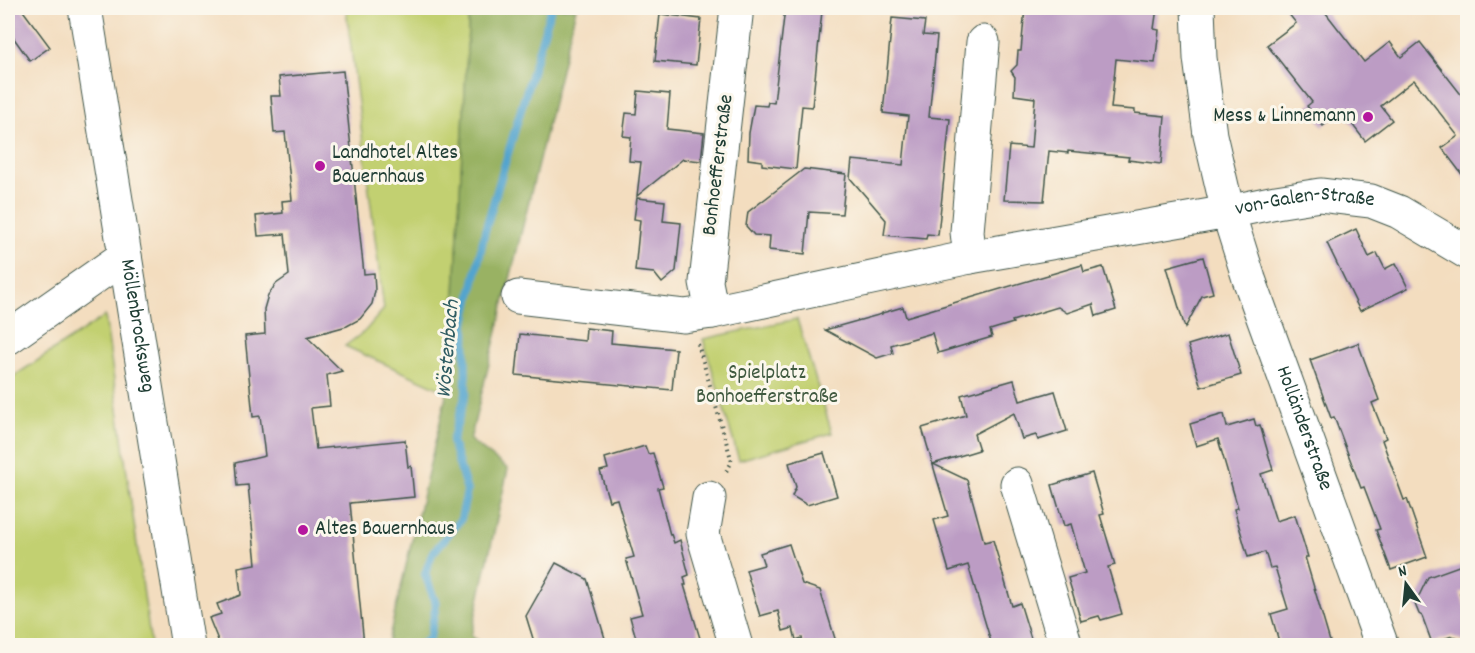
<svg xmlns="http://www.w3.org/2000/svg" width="1475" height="653" font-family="Dekko,sans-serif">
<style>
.green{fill:#c2d071;stroke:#708652;stroke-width:1.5}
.forest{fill:#99b263;stroke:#5c784c;stroke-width:1.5}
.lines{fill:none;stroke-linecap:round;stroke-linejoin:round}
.stream{stroke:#53a4ce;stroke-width:8}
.building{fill:#bc9cc4}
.minor-casing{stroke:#3f5549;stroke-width:35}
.path{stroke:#3f5549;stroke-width:4;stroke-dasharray:1.5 4.5;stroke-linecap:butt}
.minor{stroke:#fff;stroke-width:33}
.poi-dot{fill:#b5179e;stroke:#fbf7ec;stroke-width:2}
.labels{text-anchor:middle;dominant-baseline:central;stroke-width:6;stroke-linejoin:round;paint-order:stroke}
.poi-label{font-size:21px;fill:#1f3d34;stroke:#fbf7ec;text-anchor:start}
.street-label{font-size:21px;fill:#1f3d34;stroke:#fbf7ec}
.park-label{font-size:21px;fill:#405a40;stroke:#fbf7ec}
.water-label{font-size:22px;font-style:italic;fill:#2f5c62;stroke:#fbf7ec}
</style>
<rect width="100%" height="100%" fill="#fbf7ec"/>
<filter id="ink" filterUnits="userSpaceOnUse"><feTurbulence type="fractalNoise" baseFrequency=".0167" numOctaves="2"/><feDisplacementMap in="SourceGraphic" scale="12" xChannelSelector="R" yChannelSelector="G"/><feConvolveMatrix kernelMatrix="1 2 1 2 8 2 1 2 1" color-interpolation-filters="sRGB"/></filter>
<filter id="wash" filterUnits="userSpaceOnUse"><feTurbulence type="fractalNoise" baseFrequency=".008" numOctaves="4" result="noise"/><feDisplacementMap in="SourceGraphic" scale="24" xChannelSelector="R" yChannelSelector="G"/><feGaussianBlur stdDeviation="1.35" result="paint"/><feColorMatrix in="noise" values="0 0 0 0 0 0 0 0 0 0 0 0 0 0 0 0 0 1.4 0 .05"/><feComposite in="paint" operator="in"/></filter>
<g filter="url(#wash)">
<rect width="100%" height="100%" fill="#f3ddbf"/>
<g class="green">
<polygon points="346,8 469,8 454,316 447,392 345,346 365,331 384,309"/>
<polygon points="105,316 151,645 8,645 8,380"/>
<polygon points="797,319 832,433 739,460 703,339"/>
</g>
<polygon class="forest" points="469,8 576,8 509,283 470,440 508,469 471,636 485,645 387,646 447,392 454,316"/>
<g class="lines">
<polyline class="stream" points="420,646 430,637 436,604 425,574 432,554 461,519 467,491 452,441 466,393 465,323 485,231 551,8"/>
</g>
<g id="blocks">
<g class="building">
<polygon points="8,8 21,8 50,47 30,61 8,30"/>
<polygon points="785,8 822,11 812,107 802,106 796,169 762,165 762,161 748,159 749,133 754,105 767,106 768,102 774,103"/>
<polygon points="1025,8 1157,8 1154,29 1159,30 1155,63 1116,59 1111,108 1135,110 1135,113 1165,116 1161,164 1128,160 1129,157 1068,151 1068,153 1049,151 1044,201 1004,200 1009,146 1031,148 1035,98 1014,95 1015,77 1011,71 1017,65 1018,51 1021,51"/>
<polygon points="1284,8 1322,8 1364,62 1390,42 1401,57 1420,42 1467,102 1467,181 1442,148 1458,136 1414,80 1381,106 1392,120 1365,141 1342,111 1323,126 1307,106 1312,102 1267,45 1296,23"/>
<polygon points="660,14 701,19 696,65 655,61"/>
<polygon points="892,18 925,21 923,35 937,36 929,117 950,119 938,235 927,234 926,239 884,235 886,220 850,178 852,160 903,165 908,116 883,113"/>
<polygon points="343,71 364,274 374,273 375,291 372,304 360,319 347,326 307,337 342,371 327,375 330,406 311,408 316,449 405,440 408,467 411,466 414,497 350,503 364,645 220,645 209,618 221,614 217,604 241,595 238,567 256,564 248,485 237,486 235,463 265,456 260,416 253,417 245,336 265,334 264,309 268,295 276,284 289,275 285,234 258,236 256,216 283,213 282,201 292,200 285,132 274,133 271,96 281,96 279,77"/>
<polygon points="638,91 670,94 667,129 704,133 701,161 683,159 637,196 641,162 629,161 631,137 623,136 626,113 636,114"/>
<polygon points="804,169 846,174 842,214 809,212 805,254 769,250 770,236 754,235 746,226 748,212"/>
<polygon points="637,198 665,201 663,221 681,223 676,271 662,283 654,273 635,271 640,220 634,219"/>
<polygon points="1356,229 1369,257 1377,253 1385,269 1396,263 1408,288 1360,311 1327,243"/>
<polygon points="1203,257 1213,293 1202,296 1185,328 1167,267"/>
<polygon points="1082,265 1084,272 1103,267 1116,310 1096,316 1093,304 1067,313 1058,307 1012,321 1013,323 990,330 992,337 938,353 932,333 891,345 893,353 877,358 825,330 882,314 882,313 903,307 906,317"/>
<polygon points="586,328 612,331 611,343 676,349 672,390 516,375 520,334 585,341"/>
<polygon points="1228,333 1241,375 1201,387 1188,345"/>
<polygon points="1358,343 1379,400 1372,403 1386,438 1382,440 1404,500 1407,499 1427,557 1391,570 1376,530 1380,529 1364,487 1361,488 1334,417 1331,418 1310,360"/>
<polygon points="1014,380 1020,401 1055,391 1067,431 1038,440 1036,435 1022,439 1014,413 974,434 979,450 933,464 967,480 984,542 993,540 1012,606 1020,603 1033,645 992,645 968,565 949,571 934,520 948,516 922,428 966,415 961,395"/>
<polygon points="1224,414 1227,427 1254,419 1256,426 1260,425 1273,470 1261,474 1276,521 1295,515 1308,557 1305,557 1331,645 1280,645 1271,614 1288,609 1275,567 1270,568 1265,552 1248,557 1234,509 1238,508 1218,439 1196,446 1190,424"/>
<polygon points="645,446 648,454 653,453 663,487 658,488 670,535 671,534 674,543 680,540 689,575 684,577 686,585 684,585 702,645 638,645 630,617 642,614 626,559 634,557 617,499 609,501 600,471 608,469 605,458"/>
<polygon points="824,453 837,496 807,505 792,496 796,487 789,463"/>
<polygon points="1092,473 1104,514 1100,515 1115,565 1108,567 1122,614 1101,620 1099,616 1081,621 1068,578 1085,573 1071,524 1064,526 1052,485"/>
<polygon points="789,544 802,584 820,590 837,645 804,645 802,638 796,640 793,628 783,631 778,611 760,616 746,570 764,565 760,553"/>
<polygon points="556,563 587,579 607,645 535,645 526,616"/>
<polygon points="1467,563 1467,590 1460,593 1467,613 1467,643 1452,636 1432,643 1422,616 1419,614 1415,604 1428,577"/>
</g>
</g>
</g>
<g filter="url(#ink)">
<use href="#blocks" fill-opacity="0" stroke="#3f5549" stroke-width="1.5"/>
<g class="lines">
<g class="minor-casing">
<g id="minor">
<path id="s1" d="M85,8l103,638"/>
<path id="s2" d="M1198,8l2,50 10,77 18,77 21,67 133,367"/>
<path id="s3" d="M736,16l-30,266 6,30 258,-55 258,-45 48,-10 44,-7 51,6 28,11 69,41"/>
<polyline points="970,257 967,232 983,42"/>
<polyline points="518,297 684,316 712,312"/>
<polyline points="8,338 125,256"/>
<polyline points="1017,484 1066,646"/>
<polyline points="709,498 703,534 736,646"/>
</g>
</g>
<polyline class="path" points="698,344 732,462 725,473"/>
<use href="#minor" class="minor"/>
</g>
</g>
<g class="poi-dot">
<circle cx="1368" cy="117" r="6"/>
<circle cx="320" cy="166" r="6"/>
<circle cx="303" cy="530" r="6"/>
</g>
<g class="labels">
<g class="poi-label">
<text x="1356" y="117" text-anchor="end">Mess &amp; Linnemann</text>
<text x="332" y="154">Landhotel Altes<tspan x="332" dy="24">Bauernhaus</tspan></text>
<text x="315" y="530">Altes Bauernhaus</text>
</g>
<g class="street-label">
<text transform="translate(719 165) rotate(-83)">Bonhoefferstraße</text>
<text stroke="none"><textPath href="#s3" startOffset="902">von-Galen-Straße</textPath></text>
<text stroke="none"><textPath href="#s1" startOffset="322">Möllenbrocksweg</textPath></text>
<text stroke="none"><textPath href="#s2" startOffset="436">Holländerstraße</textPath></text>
</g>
<g class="park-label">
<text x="767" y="374">Spielplatz<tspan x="767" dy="24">Bonhoefferstraße</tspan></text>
</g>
<g class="water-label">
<text transform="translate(449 349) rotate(-85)">Wöstenbach</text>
</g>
</g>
<rect width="1475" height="653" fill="none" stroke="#fbf7ec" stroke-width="30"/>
<g transform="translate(1406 584) rotate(345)" stroke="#fbf7ec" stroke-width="4.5" paint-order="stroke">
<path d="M0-4.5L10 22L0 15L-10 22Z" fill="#1f3d34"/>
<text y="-9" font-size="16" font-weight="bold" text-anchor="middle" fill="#1f3d34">N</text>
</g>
</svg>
